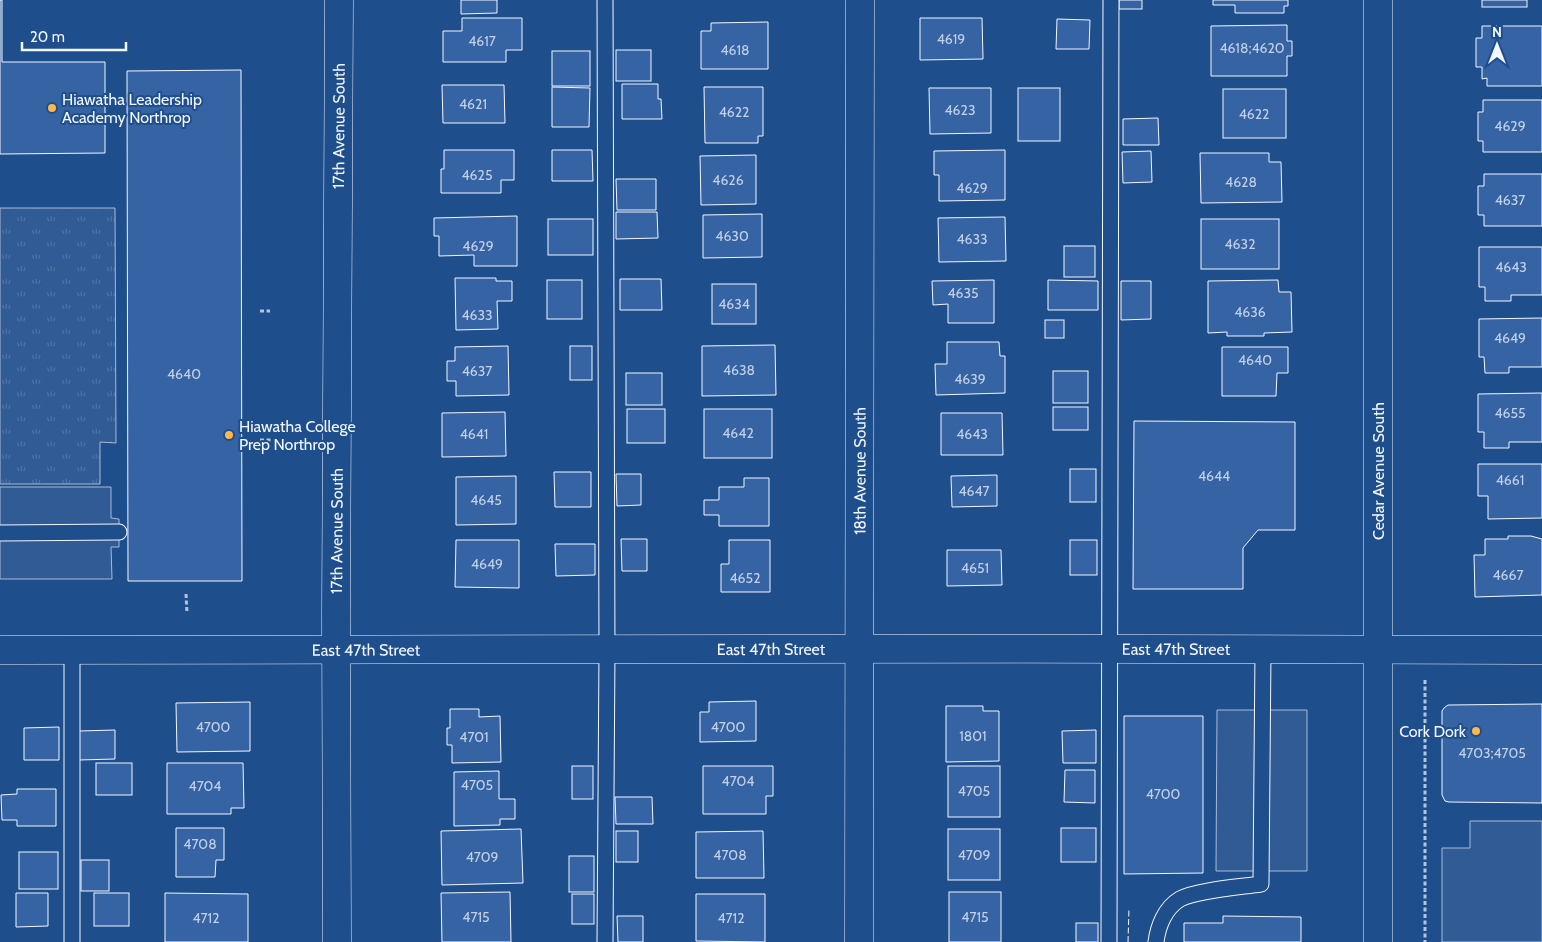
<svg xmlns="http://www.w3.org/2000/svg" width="1542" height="942" font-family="Cabin,sans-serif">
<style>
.built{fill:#305b95;stroke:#a8bbd7}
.park{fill:url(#park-tufts);stroke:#a8bbd7}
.building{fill:#3563a3;stroke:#f2f6ff}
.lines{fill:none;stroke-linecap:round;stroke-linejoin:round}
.lane-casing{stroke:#f2f6ff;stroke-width:17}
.street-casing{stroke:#f2f6ff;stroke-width:29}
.secondary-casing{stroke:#f2f6ff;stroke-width:29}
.path{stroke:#b3c4dc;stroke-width:3;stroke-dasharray:4 2.5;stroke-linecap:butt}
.lane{stroke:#1f4e8c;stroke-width:15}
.street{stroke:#1f4e8c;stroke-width:28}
.secondary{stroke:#1f4e8c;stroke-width:28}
.fence{stroke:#f2f6ff;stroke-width:1;stroke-dasharray:6 2.5;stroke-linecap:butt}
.poi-dot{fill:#ffb74d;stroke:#1f4e8c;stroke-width:2}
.labels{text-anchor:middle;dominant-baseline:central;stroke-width:4;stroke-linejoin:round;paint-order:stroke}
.number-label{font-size:14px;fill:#c3d1e8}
.poi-label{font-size:16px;fill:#f2f6ff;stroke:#1f4e8c;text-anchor:start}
.street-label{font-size:16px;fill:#f2f6ff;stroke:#1f4e8c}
</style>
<defs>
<pattern id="park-tufts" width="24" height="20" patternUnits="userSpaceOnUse" patternTransform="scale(1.25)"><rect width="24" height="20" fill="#305b95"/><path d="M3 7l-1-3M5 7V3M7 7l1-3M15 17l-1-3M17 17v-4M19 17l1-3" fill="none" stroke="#4e73a5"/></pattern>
</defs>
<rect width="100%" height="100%" fill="#1f4e8c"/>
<g class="built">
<polygon points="0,487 111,487 111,518 119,519 119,547 111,547 112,579 0,579"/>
<polygon points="1217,710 1307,710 1307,871 1216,871"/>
<polygon points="1470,821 1542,821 1542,942 1442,942 1442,848 1470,848"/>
</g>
<polygon class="park" points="0,208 115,208 116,443 100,442 100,484 0,484"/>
<g class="building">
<polygon points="0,0 2,0 2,62 105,62 105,153 0,154"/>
<polygon points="461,0 497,0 497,13 461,14"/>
<rect x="1119" y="0" width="23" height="9"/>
<polygon points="1213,0 1288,0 1288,6 1284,6 1284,13 1235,13 1235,5 1213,5"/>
<rect x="1482" y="0" width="45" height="7"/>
<polygon points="462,18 522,18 522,50 506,50 506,62 443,62 443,31 462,31"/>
<polygon points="920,18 982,18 983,59 920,60"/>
<polygon points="1057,19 1090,20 1089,49 1056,49"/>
<polygon points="768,22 768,69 701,69 701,31 711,31 711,23"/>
<polygon points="1287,25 1287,41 1292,41 1292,56 1287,56 1287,76 1211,76 1211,26"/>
<polygon points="1482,26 1542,26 1542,86 1487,86 1487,78 1482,79 1482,67 1476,67 1476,38 1482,38"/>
<rect x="616" y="50" width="35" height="31"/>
<rect x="552" y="51" width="38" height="35"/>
<polygon points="241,70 242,581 128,581 127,71"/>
<polygon points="622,84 658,84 658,99 661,99 662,119 622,119"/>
<polygon points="442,85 504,85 505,123 443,123"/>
<polygon points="552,87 590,88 589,127 552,127"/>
<polygon points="704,87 763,87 763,136 758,136 758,143 705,143"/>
<polygon points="929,88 991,88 991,133 930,134"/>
<rect x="1018" y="88" width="42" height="53"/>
<rect x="1223" y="89" width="63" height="49"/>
<polygon points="1483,100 1542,100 1542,152 1483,152 1483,141 1478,141 1478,112 1483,112"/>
<polygon points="1158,118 1159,145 1123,145 1123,119"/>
<polygon points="444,150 514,150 514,180 501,180 501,193 441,193 441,169 444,169"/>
<polygon points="552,150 592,150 593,181 552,181"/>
<polygon points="1005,150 1005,200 939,201 939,175 934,175 934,151"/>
<polygon points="1151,151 1152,182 1123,183 1122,152"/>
<polygon points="1200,153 1269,153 1269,162 1281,162 1282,202 1201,203"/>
<polygon points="756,155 756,204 701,205 700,156"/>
<polygon points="1484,174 1542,174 1542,226 1484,226 1484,215 1478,215 1478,186 1484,186"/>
<polygon points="616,179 656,179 656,210 617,210"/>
<polygon points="616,212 657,212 658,238 616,239"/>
<polygon points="762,214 762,257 703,258 703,215"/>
<polygon points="517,216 517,266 474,266 474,255 439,256 439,236 434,236 434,218"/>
<polygon points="1005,217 1006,261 939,262 938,218"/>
<rect x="548" y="219" width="45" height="36"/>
<rect x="1201" y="219" width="78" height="50"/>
<rect x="1064" y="246" width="31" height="31"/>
<polygon points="1479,247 1542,247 1542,295 1511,295 1511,301 1485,301 1485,287 1479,287"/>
<polygon points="455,278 496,278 496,281 512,281 512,301 497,301 498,329 456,330"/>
<polygon points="620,279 661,279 662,310 620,310"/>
<rect x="547" y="280" width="35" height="39"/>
<polygon points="994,280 994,323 948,323 948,304 933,305 932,281"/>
<polygon points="1048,280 1098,281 1098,310 1048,310"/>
<polygon points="1278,280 1279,292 1291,292 1292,332 1264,333 1264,336 1227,336 1227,332 1208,333 1208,281"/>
<polygon points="1121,281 1151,281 1151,319 1121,320"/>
<rect x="712" y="284" width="44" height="40"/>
<polygon points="1542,318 1542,367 1509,367 1509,373 1485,373 1484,357 1479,357 1479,319"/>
<rect x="1045" y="320" width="19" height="18"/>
<polygon points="947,342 999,342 1000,356 1005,356 1005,393 936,395 935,364 947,364"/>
<polygon points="775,345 776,395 702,396 702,346"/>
<polygon points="508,346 509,395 456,396 456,381 447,381 447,361 455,361 455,347"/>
<rect x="570" y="346" width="22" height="34"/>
<polygon points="1222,347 1288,347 1288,373 1277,373 1276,396 1222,396"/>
<rect x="1053" y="371" width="35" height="32"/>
<rect x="626" y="373" width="36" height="32"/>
<polygon points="1542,393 1542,442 1509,442 1509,448 1484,448 1484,432 1478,432 1478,394"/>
<rect x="1053" y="407" width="35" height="23"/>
<rect x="627" y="409" width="38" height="34"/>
<rect x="704" y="409" width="68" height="49"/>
<polygon points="505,412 506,456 442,457 442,413"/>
<polygon points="941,413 1002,413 1003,455 941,455"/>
<polygon points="1134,421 1295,422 1295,530 1258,530 1243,548 1243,589 1133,589"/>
<polygon points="1478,464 1542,464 1542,518 1488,519 1488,496 1478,496"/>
<rect x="1070" y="469" width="26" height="33"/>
<polygon points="554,472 591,472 591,507 555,507"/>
<polygon points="616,474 641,474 641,505 617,506"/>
<polygon points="997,475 997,506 952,507 951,476"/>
<polygon points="516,476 516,524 456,525 456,477"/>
<polygon points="744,478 769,478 769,526 719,526 719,515 704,515 704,500 719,500 719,487 744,487"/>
<polygon points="1508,536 1531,536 1542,539 1542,595 1475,597 1474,555 1485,555 1485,539 1508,539"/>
<polygon points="621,539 647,539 647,571 622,571"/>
<polygon points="456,540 519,540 519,588 455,587"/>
<polygon points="729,540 770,540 770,592 721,592 721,564 729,564"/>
<rect x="1070" y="540" width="27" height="35"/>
<polygon points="555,544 595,544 595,575 556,576"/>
<polygon points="947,550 1001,550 1002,585 947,586"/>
<polygon points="756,701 756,741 700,742 700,712 709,712 709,702"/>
<polygon points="250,702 250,751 177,752 176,703"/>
<polygon points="1542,704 1542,803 1449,802 1445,801 1442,795 1442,711 1444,708 1448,705"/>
<polygon points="946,706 983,706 983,711 999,711 999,761 946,762"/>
<polygon points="450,709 479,709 479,717 500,716 501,762 452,763 452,745 447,745 447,728 450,728"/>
<polygon points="1124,716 1203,716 1203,873 1124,874"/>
<polygon points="59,727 59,760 24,760 24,728"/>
<polygon points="115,730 115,759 79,760 79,731"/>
<polygon points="1096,730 1096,763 1063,763 1062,731"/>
<rect x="96" y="763" width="36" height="32"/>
<polygon points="167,763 243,763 244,808 231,808 231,814 167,814"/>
<rect x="572" y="766" width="21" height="33"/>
<polygon points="703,766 773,766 773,796 766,796 766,814 703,814"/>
<rect x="948" y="766" width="52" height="51"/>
<polygon points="1065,770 1095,770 1095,803 1064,802"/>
<polygon points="499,771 499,799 515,799 515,819 500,819 500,825 454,826 454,772"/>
<polygon points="17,789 56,789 56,826 17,826 17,820 2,820 1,795 17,794"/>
<polygon points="615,797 652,797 653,824 616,824"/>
<polygon points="176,828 224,828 224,860 216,860 215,877 176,877"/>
<rect x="1061" y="828" width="35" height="34"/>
<polygon points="521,829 523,883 442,885 441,831"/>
<rect x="948" y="829" width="52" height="51"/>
<rect x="616" y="831" width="22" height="31"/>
<polygon points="763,831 764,878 696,878 696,832"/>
<rect x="19" y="852" width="39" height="37"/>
<rect x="569" y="856" width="25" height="36"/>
<rect x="81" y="860" width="28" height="31"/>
<polygon points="510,892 511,942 442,942 441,893"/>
<rect x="949" y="892" width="52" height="50"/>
<polygon points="16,893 48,893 48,926 16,927"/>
<rect x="94" y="893" width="35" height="33"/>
<polygon points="165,893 248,894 248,942 165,942"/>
<rect x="572" y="894" width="22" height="30"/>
<polygon points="696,894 765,894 765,942 696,941"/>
<polygon points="617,916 643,916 643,942 618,942"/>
<polygon points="1223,916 1301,917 1301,942 1184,942 1184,923 1223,923"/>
<rect x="1076" y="923" width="22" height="19"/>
</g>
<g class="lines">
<g class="lane-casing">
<g id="lane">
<polyline points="605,0 607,650 605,942"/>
<polyline points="0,533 119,532"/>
<polyline points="72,650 72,942"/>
<polyline points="1109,942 1111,0"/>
<path d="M1156,942c2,-16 9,-34 24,-43 17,-9 60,-12 81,-15l2,-235"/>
</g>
</g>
<g class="street-casing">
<g id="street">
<path id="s1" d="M0,650c514,0 1028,-3 1542,0"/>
<path id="s2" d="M337,942l-1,-329 3,-613"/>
<path id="s3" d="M859,942l1,-942"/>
</g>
</g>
<g class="secondary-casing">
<polyline id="secondary" points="1378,0 1378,942"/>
</g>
<g class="path">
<polyline points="260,311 270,311"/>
<polyline points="260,440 275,440"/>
<polyline points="186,594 187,613"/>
<polyline points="1425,680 1425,942"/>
</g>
<use href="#lane" class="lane"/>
<use href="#street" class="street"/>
<use href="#secondary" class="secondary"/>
<polyline class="fence" points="1128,942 1129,908"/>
</g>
<g class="poi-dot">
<circle cx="52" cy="108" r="5"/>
<circle cx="229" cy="435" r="5"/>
<circle cx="1476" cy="731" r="5"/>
</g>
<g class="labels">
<g class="number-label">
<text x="951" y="39">4619</text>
<text x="482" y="41">4617</text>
<text x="1252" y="48">4618;4620</text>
<text x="735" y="50">4618</text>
<text x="473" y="104">4621</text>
<text x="960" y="110">4623</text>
<text x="734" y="112">4622</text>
<text x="1254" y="114">4622</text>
<text x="1510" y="126">4629</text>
<text x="477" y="175">4625</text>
<text x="728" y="180">4626</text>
<text x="1241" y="182">4628</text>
<text x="972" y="188">4629</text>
<text x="1510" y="200">4637</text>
<text x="732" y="236">4630</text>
<text x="972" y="239">4633</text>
<text x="1240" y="244">4632</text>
<text x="478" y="246">4629</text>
<text x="1511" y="267">4643</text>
<text x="963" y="293">4635</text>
<text x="734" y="304">4634</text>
<text x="1250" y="312">4636</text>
<text x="477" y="315">4633</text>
<text x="1510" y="338">4649</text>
<text x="1255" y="360">4640</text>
<text x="739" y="370">4638</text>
<text x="477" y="371">4637</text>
<text x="184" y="374">4640</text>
<text x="970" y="379">4639</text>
<text x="1510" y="413">4655</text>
<text x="738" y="433">4642</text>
<text x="474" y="434">4641</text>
<text x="972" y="434">4643</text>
<text x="1214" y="476">4644</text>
<text x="1510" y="480">4661</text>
<text x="974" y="491">4647</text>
<text x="486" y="500">4645</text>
<text x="487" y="564">4649</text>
<text x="975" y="568">4651</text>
<text x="1508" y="575">4667</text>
<text x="745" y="578">4652</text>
<text x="213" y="727">4700</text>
<text x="728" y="727">4700</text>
<text x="973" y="736">1801</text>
<text x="474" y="737">4701</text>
<text x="1492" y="753">4703;4705</text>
<text x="738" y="781">4704</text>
<text x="477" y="785">4705</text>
<text x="205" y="786">4704</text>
<text x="974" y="791">4705</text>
<text x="1163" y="794">4700</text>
<text x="200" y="844">4708</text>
<text x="730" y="855">4708</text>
<text x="974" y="855">4709</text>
<text x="482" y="857">4709</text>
<text x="476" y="917">4715</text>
<text x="975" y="917">4715</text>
<text x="206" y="918">4712</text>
<text x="731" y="918">4712</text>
</g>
<g class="poi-label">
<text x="62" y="99">Hiawatha Leadership<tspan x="62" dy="18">Academy Northrop</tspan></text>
<text x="239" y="426">Hiawatha College<tspan x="239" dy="18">Prep Northrop</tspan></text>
<text x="1466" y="731" text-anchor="end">Cork Dork</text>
</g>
<g class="street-label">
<text stroke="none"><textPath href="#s2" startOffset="816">17th Avenue South</textPath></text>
<text stroke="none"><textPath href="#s3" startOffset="471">18th Avenue South</textPath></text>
<text transform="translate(1378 471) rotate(-90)">Cedar Avenue South</text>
<text stroke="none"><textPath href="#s2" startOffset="411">17th Avenue South</textPath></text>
<text stroke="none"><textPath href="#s1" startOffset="771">East 47th Street</textPath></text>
<text stroke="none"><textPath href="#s1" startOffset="1176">East 47th Street</textPath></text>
<text stroke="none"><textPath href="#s1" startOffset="366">East 47th Street</textPath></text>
</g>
</g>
<g transform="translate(1497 45)" stroke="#1f4e8c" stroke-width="4" paint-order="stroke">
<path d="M0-4L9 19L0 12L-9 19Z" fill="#f2f6ff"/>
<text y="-8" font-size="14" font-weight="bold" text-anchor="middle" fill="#f2f6ff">N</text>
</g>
<path d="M22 42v8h104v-8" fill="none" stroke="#f2f6ff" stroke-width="2.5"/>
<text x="30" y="42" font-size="15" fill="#f2f6ff" stroke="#1f4e8c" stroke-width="4" paint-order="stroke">20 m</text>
</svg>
